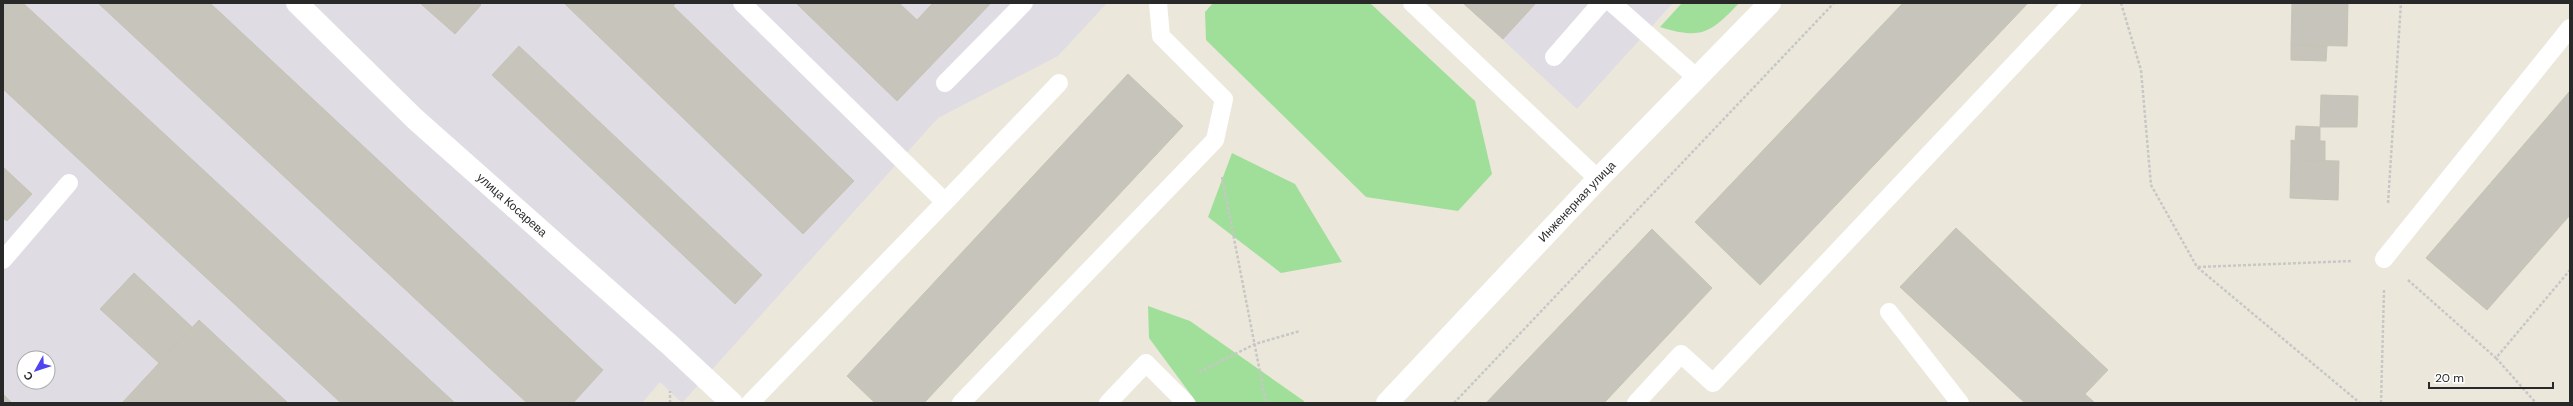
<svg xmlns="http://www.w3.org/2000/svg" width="2573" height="406" font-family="'DM Sans',sans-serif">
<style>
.industrial{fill:#e0dce3;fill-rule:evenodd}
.green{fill:#a0df9a}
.building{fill:#c6c4bb;stroke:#c6c4b5}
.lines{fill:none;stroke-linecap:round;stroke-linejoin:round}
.path{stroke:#c7c7c7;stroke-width:2.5;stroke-dasharray:3 2;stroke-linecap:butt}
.lane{stroke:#fff;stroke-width:18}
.street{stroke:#fff;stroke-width:22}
.labels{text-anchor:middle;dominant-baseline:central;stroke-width:3;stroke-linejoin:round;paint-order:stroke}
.street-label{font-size:12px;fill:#292929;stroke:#fff}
</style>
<rect width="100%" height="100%" fill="#ebe8db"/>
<g class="industrial">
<path d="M3,3h1104l-49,53 -120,62 -256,285 -22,-21 -18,21h-639zM24,358h24v24h-24z"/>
<polygon points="1463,3 1673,3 1577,109"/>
</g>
<g class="green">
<polygon points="1213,3 1370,3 1475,101 1492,174 1458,211 1366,197 1206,40 1205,12"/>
<path d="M1682,3h57c-28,30 -38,37 -79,24z"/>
<polygon points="1232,153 1295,184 1342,262 1281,273 1208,217"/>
<polygon points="1148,306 1190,321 1304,401 1304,403 1197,403 1149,338"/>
</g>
<g class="building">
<polygon points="3,3 23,3 455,403 341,403 3,89"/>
<polygon points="98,3 210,3 603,370 573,403 527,403"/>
<polygon points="420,3 478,3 481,5 455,34"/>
<polygon points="564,3 676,3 673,6 854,181 803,234"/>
<polygon points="796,3 899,3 917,20 933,3 991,3 897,101"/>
<polygon points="1463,3 1536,3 1503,39"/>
<polygon points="1903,3 2028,3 1760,285 1695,222"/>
<polygon points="2292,3 2348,3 2347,46 2291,45"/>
<polygon points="2291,45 2327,46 2326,61 2291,60"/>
<polygon points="519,46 762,275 735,304 492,75"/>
<polygon points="1128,74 1183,126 924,403 875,403 847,376"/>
<polygon points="2570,91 2570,215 2487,310 2426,258"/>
<polygon points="2321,95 2358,96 2357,127 2320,127"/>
<polygon points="2296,126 2320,127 2320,141 2325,141 2325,161 2291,160 2291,140 2295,141"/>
<polygon points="2291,160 2339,161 2338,200 2290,198"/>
<polygon points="3,167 32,194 7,221 3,218"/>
<polygon points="1956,228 2108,370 2085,394 2095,403 2025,403 1900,287"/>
<polygon points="1652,229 1712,288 1604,403 1486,403"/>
<polygon points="134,273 192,327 159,363 100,309"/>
<polygon points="199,320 288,403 122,403"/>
<polygon points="3,394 12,403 3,403"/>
</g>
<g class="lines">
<g class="path">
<polyline points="2121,3 2141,70 2151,185 2197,267 2360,403"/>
<polyline points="1222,177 1266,403"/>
<polyline points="2388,203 2401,3"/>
<polyline points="2198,267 2352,261"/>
<polyline points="2408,280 2496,358 2570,270"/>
<polyline points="2496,358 2536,403"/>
<polyline points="1199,372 1255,344 1300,331"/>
<polyline points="670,403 670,391"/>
<polyline points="1454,403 1834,3"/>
<polyline points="2381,403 2384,290"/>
</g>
<g class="lane">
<polyline points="742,3 945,202 750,403"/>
<polyline points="1412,3 1598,179"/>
<polyline points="1612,3 1697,78"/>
<polyline points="1554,57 1601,3"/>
<polyline points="945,83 1024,3"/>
<polyline points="945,202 1059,83"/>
<polyline points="2384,259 2570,28"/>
<polyline points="3,260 69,183"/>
<polyline points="1889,312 1960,403"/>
<polyline points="961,403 1215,140 1224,99 1161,36 1158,3"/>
<polyline points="1108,403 1146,363 1186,403"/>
<polyline points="1636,403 1681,354 1713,383 2072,3"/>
</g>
<g class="street">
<path id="s1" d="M297,3l118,116 255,226 62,58"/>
<path id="s2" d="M1387,403l211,-224 172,-176"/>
</g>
</g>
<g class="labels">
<g class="street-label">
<text stroke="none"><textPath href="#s2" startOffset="277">Инженерная улица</textPath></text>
<text stroke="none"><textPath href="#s1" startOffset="295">улица Косарева</textPath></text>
</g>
</g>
<rect width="2573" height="406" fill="none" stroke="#292929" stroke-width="8"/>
<g transform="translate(36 370) rotate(231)"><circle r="19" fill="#ffffff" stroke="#a9a9a9"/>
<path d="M0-3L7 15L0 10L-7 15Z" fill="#5043f0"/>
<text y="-6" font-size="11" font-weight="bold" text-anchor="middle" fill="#292929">С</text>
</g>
<path d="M2429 382v6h124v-6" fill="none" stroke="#292929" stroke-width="2"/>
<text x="2435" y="382" font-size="12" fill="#292929" stroke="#ffffff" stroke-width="3" paint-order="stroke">20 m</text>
</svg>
